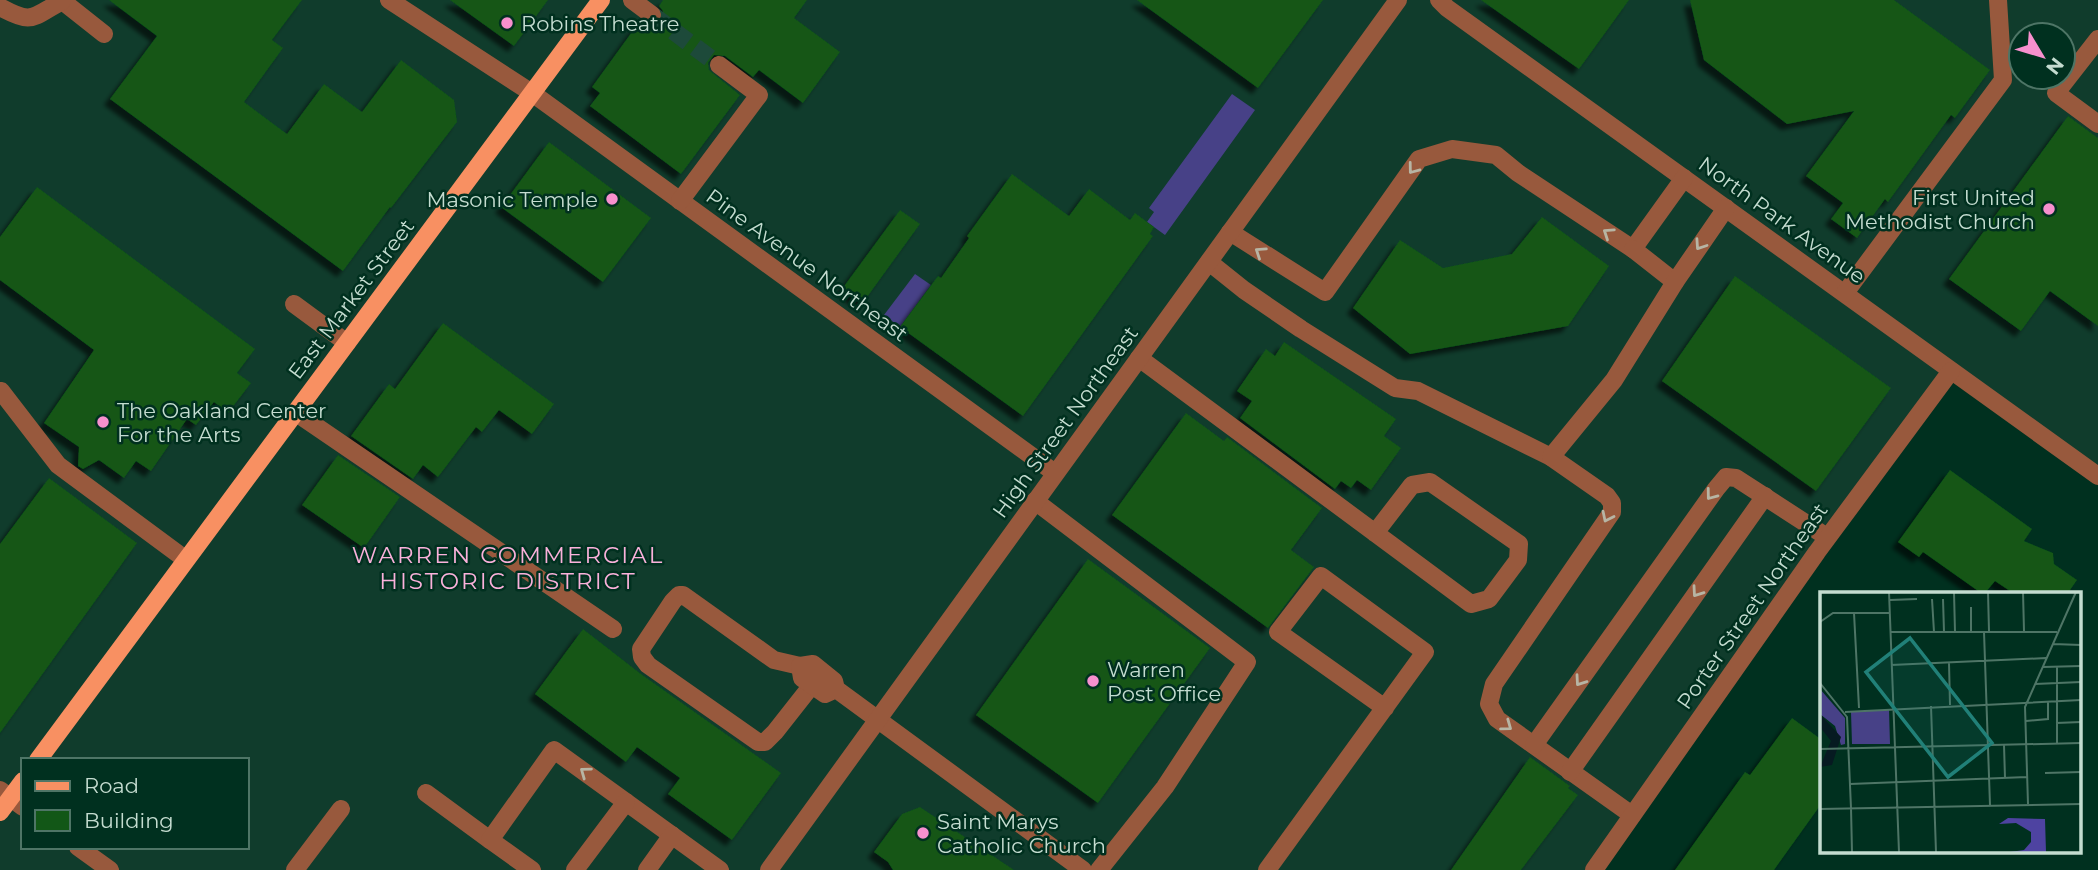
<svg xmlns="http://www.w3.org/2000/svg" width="2098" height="870" font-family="Montserrat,sans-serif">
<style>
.built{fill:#103c2c;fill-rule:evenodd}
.green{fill:#474187}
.building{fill:#125717;filter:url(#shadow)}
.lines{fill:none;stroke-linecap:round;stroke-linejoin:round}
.minor-tunnel{stroke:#1d4a3a;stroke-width:18;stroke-dasharray:18 9;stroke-linecap:butt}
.minor{stroke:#98593d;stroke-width:18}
.major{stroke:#f89062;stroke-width:18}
.oneway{stroke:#b7b5a4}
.poi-dot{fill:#f790ce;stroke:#00301f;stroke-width:2.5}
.labels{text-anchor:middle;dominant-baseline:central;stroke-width:5;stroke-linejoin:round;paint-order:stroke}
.poi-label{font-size:21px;fill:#c4dcd0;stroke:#00301f;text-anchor:start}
.street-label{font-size:21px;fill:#c4dcd0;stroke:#00301f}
.neighbourhood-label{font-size:23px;letter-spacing:2px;fill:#fab1db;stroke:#00301f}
.inset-road{fill:none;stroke:#4e7566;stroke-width:2}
.view{fill:#218078;fill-opacity:0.15;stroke:#218078;stroke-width:3.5}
.inset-edge{fill:none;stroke:#c4dcd0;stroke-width:3.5}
</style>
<defs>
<filter id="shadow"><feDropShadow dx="-6" dy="6" stdDeviation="2" flood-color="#0009"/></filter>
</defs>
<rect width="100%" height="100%" fill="#00301f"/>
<path class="built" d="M0,0h2098v476l-146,-105 -358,499h-1594zM2021,35h42v42h-42zM23,760h224v87h-224z"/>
<g class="green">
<polygon points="1232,94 1255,110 1165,235 1147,222 1154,212 1149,208"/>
<polygon points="915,274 931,285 900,327 884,315"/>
</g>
<g class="building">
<polygon points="109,0 302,0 272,40 283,48 244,102 287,134 324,84 362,112 401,60 454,100 457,122 391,208 390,207 343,271 110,99 157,36"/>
<polygon points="450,0 548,0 514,46"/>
<polygon points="663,0 807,0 794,18 840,52 803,103 759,70 753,77 725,56 714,55 708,63 709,70 740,95 681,174 590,106 600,93 592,87 637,25 642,29 645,24 656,26 661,21 663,11 659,6"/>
<polygon points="1137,0 1323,0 1258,88"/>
<polygon points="1481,0 1629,0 1579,69"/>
<polygon points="1690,0 1894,0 1990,70 1955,118 1951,115 1888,202 1885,199 1857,238 1831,219 1843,203 1806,176 1854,111 1787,124 1704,60"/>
<polygon points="2068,116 2098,138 2098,326 2050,291 2021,331 1949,279"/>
<polygon points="549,142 651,218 603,282 501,207"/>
<polygon points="1012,174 1069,216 1089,189 1130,220 1135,213 1154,227 1150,234 1153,236 1023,416 900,327 938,276 941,278 969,238 967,236"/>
<polygon points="37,187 255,349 237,373 251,383 228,413 214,402 196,425 187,419 151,471 136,461 124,478 99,460 83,469 78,466 79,447 44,423 94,350 0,280 0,237"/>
<polygon points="900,210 920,224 862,304 842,289"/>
<polygon points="1542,217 1609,266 1568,326 1410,354 1353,308 1400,240 1443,268 1512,254"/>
<polygon points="1735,276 1891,388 1816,491 1662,381"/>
<polygon points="443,323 554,404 532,434 499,410 482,432 476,427 438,477 423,465 413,479 351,436 389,384 395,389"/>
<polygon points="1284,342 1396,419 1384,436 1401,448 1371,490 1357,480 1351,488 1341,481 1335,489 1240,418 1252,401 1237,391 1266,349 1275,356"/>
<polygon points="1186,413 1224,441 1227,437 1322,508 1291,550 1314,567 1268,628 1112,515"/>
<polygon points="338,455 400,497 364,548 302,505"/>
<polygon points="1950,470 2032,529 2024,541 2053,553 2054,564 2077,580 2068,593 2013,593 1995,581 1985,593 1981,593 1923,552 1919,557 1898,542"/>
<polygon points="49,478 137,543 0,733 0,544"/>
<polygon points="1088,559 1210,648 1098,803 976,715"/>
<polygon points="583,629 641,674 781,773 732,840 668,794 680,778 637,747 626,762 535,694"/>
<polygon points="1792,718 1822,740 1822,803 1774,870 1675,870 1745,772 1750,775"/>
<polygon points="1530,757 1570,786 1568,788 1578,795 1521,870 1451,870"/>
<polygon points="920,807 1014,870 893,870 888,862 874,852 902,814"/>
</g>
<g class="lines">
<polyline class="minor-tunnel" points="652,15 719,65"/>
<g class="minor">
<polyline points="61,0 104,34"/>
<polyline points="389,0 532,93 1055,473"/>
<polyline points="632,0 652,15"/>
<polyline points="1439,0 1447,8 2098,476"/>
<path d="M0,7c33,18 31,11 62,-6"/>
<polyline points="2098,39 2056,93 2098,124"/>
<polyline points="680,201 759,95 719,65"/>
<polyline points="1230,232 1325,292 1419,159 1452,149 1496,155 1518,173 1633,249 1684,178"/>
<polyline points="1633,249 1675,282"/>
<polyline points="1209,262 1244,290 1301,329 1395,388 1418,391 1551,457 1607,496 1612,503 1612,512 1494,684 1489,704 1497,719 1632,815"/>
<polyline points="1845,293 2003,80 1998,0"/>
<polyline points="294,304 347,343"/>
<polyline points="1139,358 1471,604 1489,599 1518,560 1519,544 1430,482 1412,485 1375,533"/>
<polyline points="1,391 58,465 185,559"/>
<polyline points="295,412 613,629"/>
<polyline points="1551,457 1614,380 1675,282 1726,208"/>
<polyline points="1035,501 1247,662 1165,787 1099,870"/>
<polyline points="800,666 774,660 683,595 679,595 673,601 641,649 642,657 648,665 758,742 765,742 775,732 812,685"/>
<polyline points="836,689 825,694 802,678 800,666 813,664 834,681 836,689 1083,870"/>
<polyline points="1534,745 1716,489 1726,477 1736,478 1827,537"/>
<polyline points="1570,772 1765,496"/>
<polyline points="0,790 23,807"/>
<polyline points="426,793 490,840"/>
<polyline points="78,847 110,870"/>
<polyline points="295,870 341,809"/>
<polyline points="532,870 490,840 554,750 720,870"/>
<polyline points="575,870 626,802"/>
<polyline points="647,870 672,835"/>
<polyline points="769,870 1398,0"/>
<polyline points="1267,870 1425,652 1321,576 1278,632 1385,708"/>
<polyline points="1594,870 1817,552 1951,371"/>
</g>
<g class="major">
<polyline points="38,760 601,0"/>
<polyline points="0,812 23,781"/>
</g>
</g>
<defs><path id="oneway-chevron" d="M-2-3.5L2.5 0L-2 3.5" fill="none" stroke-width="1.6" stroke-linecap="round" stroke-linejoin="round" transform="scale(1.75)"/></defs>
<g class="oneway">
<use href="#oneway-chevron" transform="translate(1413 169) rotate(127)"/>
<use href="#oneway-chevron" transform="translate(1608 233) rotate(-146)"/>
<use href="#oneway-chevron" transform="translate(1700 245) rotate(124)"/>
<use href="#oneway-chevron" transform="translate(1260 252) rotate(-146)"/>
<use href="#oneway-chevron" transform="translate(1711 495) rotate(127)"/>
<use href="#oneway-chevron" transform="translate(1607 517) rotate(116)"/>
<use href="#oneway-chevron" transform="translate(1697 592) rotate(125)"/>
<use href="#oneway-chevron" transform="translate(1580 681) rotate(125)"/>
<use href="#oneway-chevron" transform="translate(1507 726) rotate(36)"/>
<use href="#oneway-chevron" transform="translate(585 772) rotate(-144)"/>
</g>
<g class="poi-dot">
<circle cx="507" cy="23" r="7"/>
<circle cx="612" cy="199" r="7"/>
<circle cx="2049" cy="209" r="7"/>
<circle cx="103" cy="422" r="7"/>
<circle cx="1093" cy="681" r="7"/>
<circle cx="923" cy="833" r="7"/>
</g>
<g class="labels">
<g class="poi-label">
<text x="521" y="23">Robins Theatre</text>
<text x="2035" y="197" text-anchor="end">First United<tspan x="2035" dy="24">Methodist Church</tspan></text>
<text x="598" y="199" text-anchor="end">Masonic Temple</text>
<text x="117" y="410">The Oakland Center<tspan x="117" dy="24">For the Arts</tspan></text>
<text x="1107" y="669">Warren<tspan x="1107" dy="24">Post Office</tspan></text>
<text x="937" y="821">Saint Marys<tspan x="937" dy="24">Catholic Church</tspan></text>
</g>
<g class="street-label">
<text transform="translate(1782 220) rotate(36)">North Park Avenue</text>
<text transform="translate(807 265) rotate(36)">Pine Avenue Northeast</text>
<text transform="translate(351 299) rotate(-53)">East Market Street</text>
<text transform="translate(1065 422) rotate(-54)">High Street Northeast</text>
<text transform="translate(1752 606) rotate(-55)">Porter Street Northeast</text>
</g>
<g class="neighbourhood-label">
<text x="508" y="555">WARREN COMMERCIAL<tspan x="508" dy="26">HISTORIC DISTRICT</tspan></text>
</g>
</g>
<g transform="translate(1820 592)">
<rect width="261" height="261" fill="#00301f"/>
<path d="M0,97l25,29v26l-4,1 -6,-19 -15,-12zM69,118l1,34h-38l-1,-32z" fill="#474187"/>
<path d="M188,226l37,1 1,33h-36l14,-2 7,-8v-10l-15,-9 -17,1z" fill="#4e43a1"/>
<path d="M0,122l21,23 -9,28 -12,2 11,-26 -11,-14z" fill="#061a21"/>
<path class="inset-road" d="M69,0l10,260M134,0l1,40M168,0l1,39M203,0l1,39M112,7l2,33M123,7l1,33M70,8l27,-1M151,15v25M34,21l5,95M0,30l13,-9h57M70,40h167M164,40l6,173M233,52l28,1M129,71l1,42M71,73l155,-7M223,75l38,-1M0,91l27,34 4,91M215,92l46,-2M111,114l5,146M25,120l236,-12M206,129l22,-2v-17M236,131l25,-1M237,151v-76M184,153l1,33M0,157l261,-6M225,181l36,-1M30,192l177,-7M208,212l-3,-97 51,-115M31,216l1,44M0,217l261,-5"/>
<path class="view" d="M90,46l82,105 -44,34 -82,-105z"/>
<rect width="261" height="261" class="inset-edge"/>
</g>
<rect x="21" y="758" width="228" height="91" fill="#00301f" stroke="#4e7566" stroke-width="2"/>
<rect x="35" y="781" width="35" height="10" fill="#f89062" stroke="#4e7566" stroke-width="2"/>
<text x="84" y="793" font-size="21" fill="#c4dcd0">Road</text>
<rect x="35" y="810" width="35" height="21" fill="#125717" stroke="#4e7566" stroke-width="2"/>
<text x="84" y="828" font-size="21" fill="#c4dcd0">Building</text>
<g transform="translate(2042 56) rotate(128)"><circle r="33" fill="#00301f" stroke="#4e7566" stroke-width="2"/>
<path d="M0-5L12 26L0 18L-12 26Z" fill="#f790ce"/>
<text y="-10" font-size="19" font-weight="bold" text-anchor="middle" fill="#c4dcd0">N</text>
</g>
</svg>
